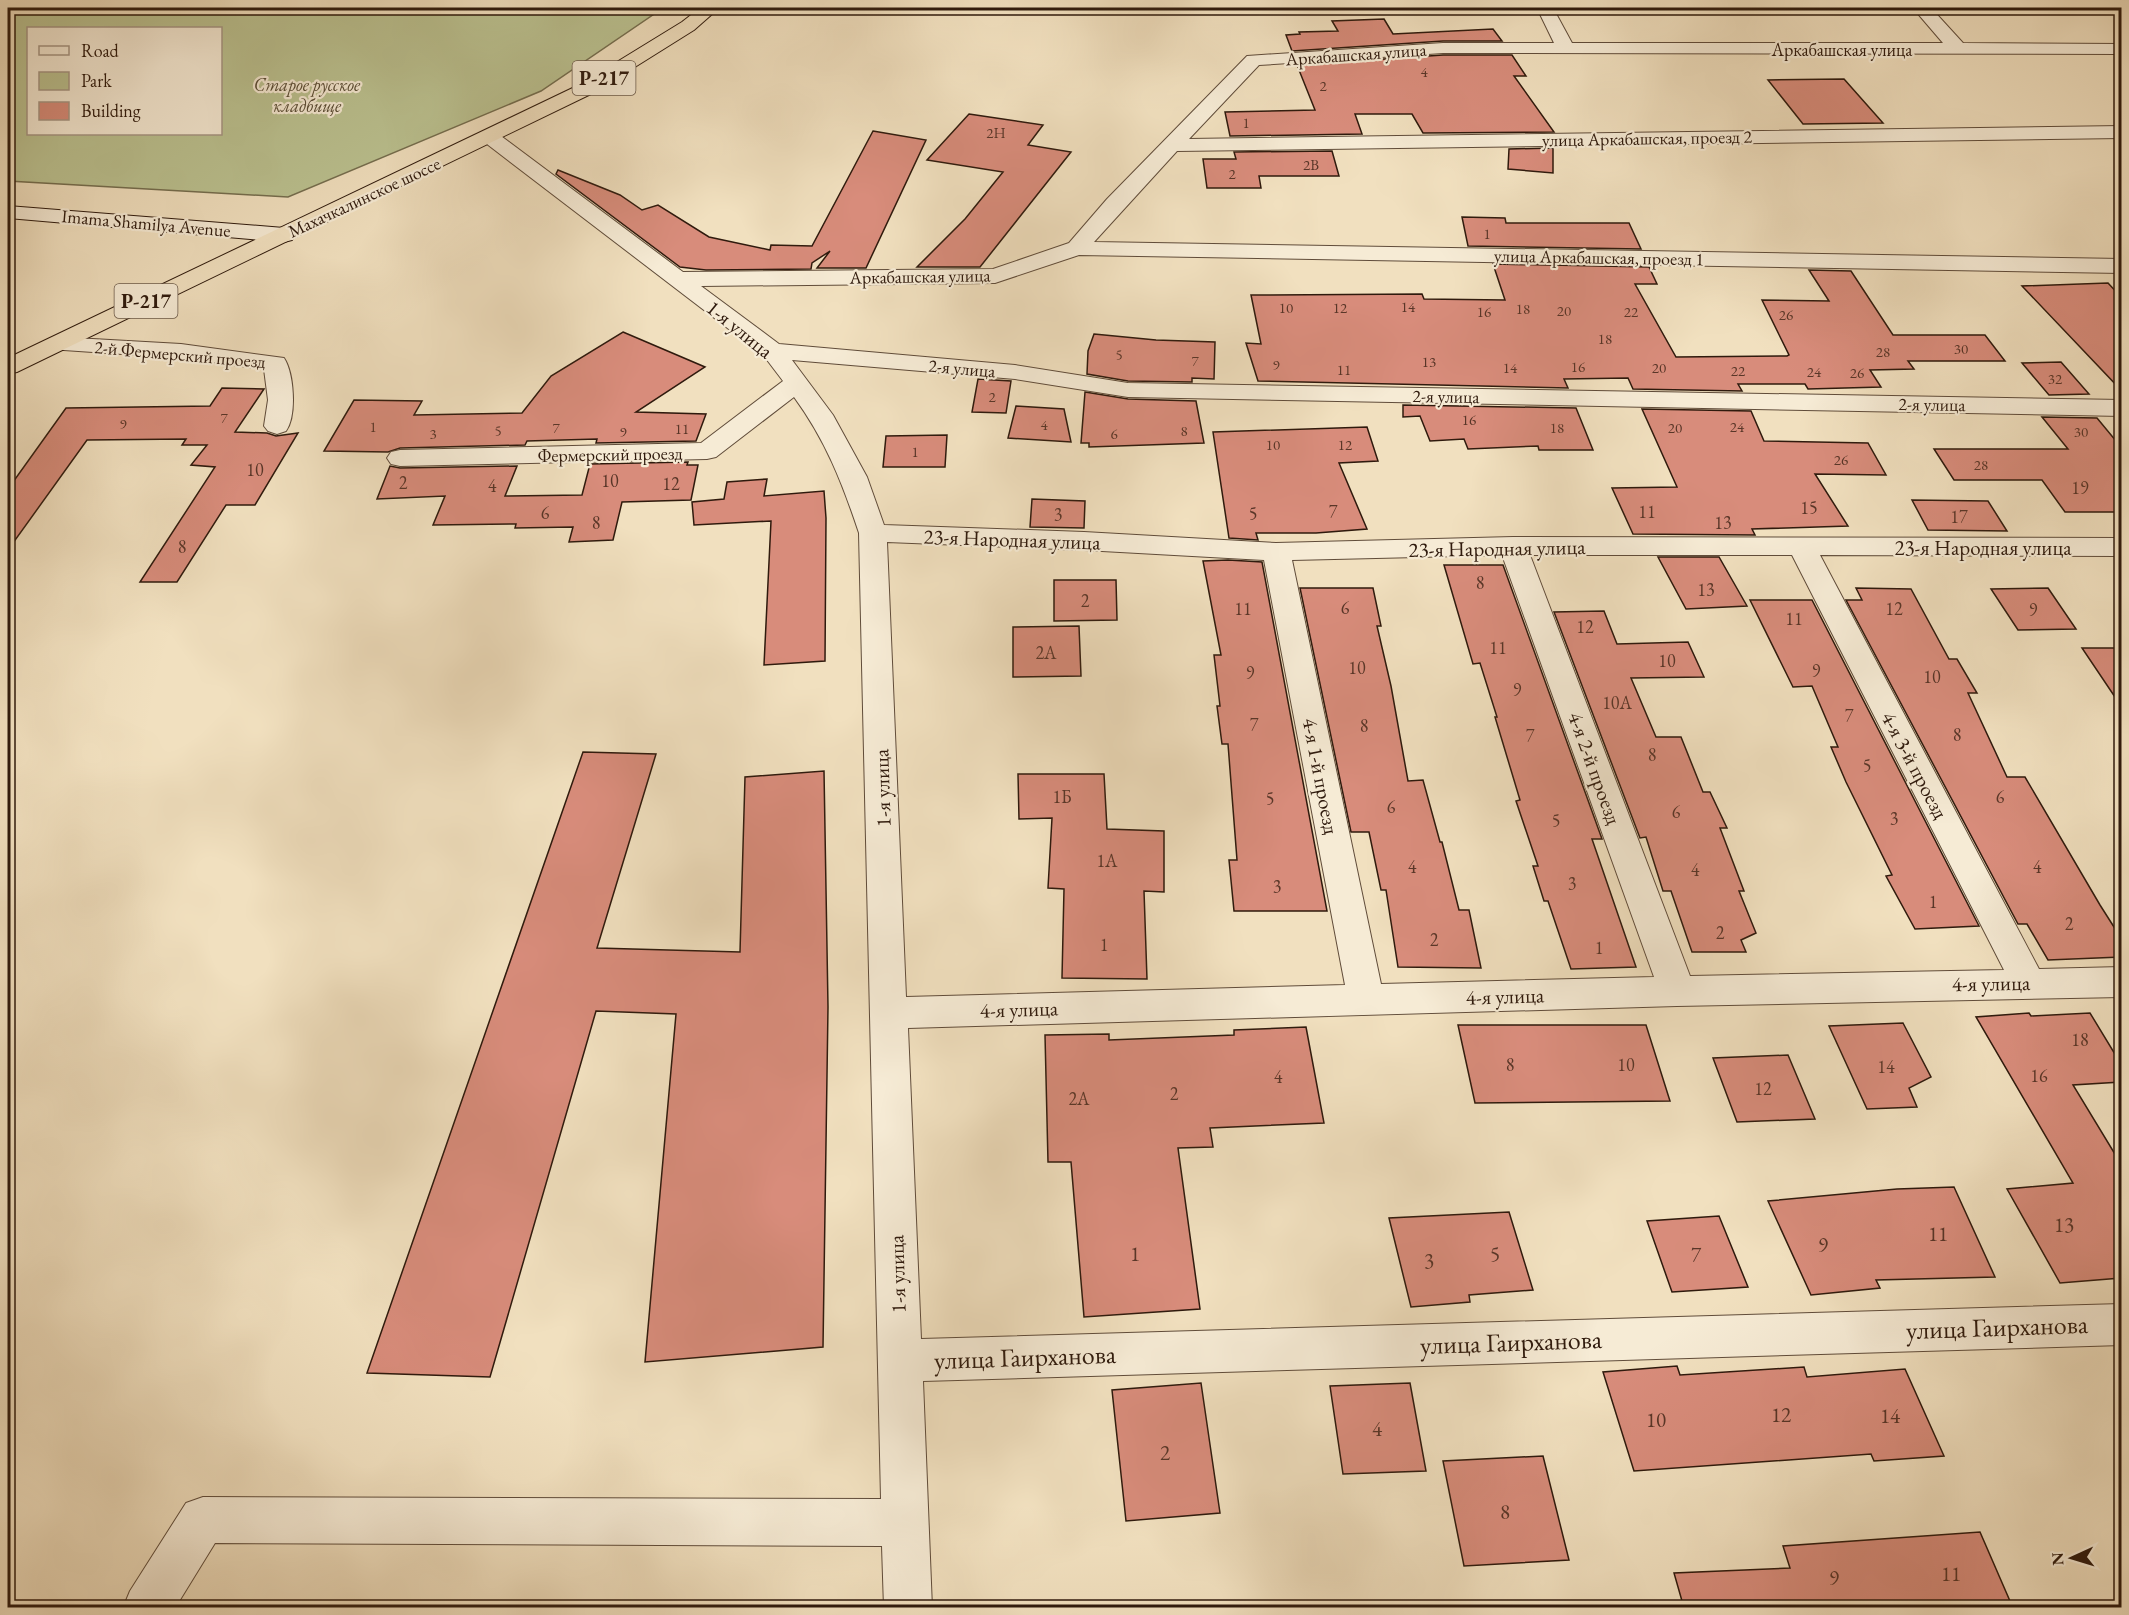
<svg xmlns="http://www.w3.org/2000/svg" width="2129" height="1615" font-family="'EB Garamond',serif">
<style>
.green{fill:#bbc291;stroke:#756e4f;stroke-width:1.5;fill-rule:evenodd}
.building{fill:#d88c7b;stroke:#2f1a0d;stroke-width:1.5}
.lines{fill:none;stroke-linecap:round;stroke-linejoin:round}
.minor-casing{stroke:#604c3a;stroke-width:2}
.secondary-casing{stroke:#2f1a0d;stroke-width:2}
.trunk-casing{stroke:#2f1a0d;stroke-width:2}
.minor{fill:#f6ebd5;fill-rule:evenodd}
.secondary{fill:#f6ebd5;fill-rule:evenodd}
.trunk{fill:#f1e0bf;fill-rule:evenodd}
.labels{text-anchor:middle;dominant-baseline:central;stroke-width:4.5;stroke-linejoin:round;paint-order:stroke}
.far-number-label{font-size:15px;fill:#593628}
.far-street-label{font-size:18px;fill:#2f1a0d;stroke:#f6ebd5}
.far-park-label{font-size:18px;font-style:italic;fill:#594c35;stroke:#f6ebd5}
.number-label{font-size:18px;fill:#593628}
.shield{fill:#f6ebd5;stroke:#6b5949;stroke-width:1.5}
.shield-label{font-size:20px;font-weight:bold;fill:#2f1a0d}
.street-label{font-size:21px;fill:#2f1a0d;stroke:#f6ebd5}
.near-number-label{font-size:21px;fill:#593628}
.near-street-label{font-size:26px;fill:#2f1a0d;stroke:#f6ebd5}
</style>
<rect width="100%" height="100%" fill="#f1e0bf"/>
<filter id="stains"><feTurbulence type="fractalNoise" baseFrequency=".00333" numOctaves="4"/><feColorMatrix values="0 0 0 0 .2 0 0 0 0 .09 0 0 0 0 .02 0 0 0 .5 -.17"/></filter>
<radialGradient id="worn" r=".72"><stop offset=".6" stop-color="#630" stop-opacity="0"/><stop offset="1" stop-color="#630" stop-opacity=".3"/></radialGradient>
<path class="green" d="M8,8h655l-122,83 -253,106 -280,-16zM28,28h192v106h-192z"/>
<g class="building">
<polygon points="1384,19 1393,34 1493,29 1502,41 1443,41 1292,51 1286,35 1300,34 1299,32 1338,31 1332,21"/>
<polygon points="1443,55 1512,55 1526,76 1514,76 1554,132 1423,133 1412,114 1355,114 1362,134 1230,136 1225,112 1315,110 1297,65"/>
<polygon points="1844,79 1883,123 1803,124 1768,80"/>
<polygon points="969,114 1043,125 1028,145 1071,152 980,267 917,267 965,219 1003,172 927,160"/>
<polygon points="873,131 926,140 866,268 817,268 830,251 812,263 811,269 706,270 680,267 556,174 558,170 620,195 642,210 658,205 709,237 770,250 771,245 812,246"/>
<polygon points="1553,148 1553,173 1508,169 1509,149"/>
<polygon points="1332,151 1339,176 1259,176 1261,188 1207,188 1203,159 1236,159 1234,152"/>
<polygon points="1462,217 1505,218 1506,223 1629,223 1641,249 1468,246"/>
<polygon points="1493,264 1649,267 1657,284 1635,284 1676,357 1787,356 1789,355 1762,300 1829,301 1809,270 1851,271 1893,335 1985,335 2005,361 1908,361 1914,369 1870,370 1881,387 1808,389 1805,384 1738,384 1742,391 1633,389 1628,378 1564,379 1568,388 1258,381 1246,343 1261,344 1251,295 1422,294 1424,299 1505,300"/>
<polygon points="2108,283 2121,297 2121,390 2022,286"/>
<polygon points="623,332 705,367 636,412 706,414 696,441 596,443 597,439 527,441 525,445 400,448 388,452 324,451 354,400 422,401 414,415 522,413 551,376"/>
<polygon points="1094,334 1156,340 1215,342 1214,379 1192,378 1192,382 1128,381 1087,374 1088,351"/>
<polygon points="2061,362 2089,394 2049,395 2022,363"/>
<polygon points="978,379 1011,381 1006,413 972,412"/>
<polygon points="222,388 264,389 235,432 267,433 276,436 298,433 255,505 226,505 177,582 140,582 215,467 191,465 207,445 182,445 186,439 87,440 8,550 8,489 66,408 210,406"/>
<polygon points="1085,392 1128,399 1196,401 1204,443 1089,447 1089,443 1081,443"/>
<polygon points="1403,405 1576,408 1593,450 1539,450 1538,446 1468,449 1464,439 1430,441 1420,416 1403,417"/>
<polygon points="1016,406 1064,409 1071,442 1008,438"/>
<polygon points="1642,409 1751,411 1764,441 1868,443 1886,475 1815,474 1848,526 1752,529 1755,535 1633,534 1612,488 1677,487"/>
<polygon points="2042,417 2097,418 2121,447 2121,512 2065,512 2042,480 1954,480 1934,449 2068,449"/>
<polygon points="1367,427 1378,461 1339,463 1367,529 1316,533 1256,533 1258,540 1229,538 1213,432"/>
<polygon points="947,435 945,467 883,467 886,436"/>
<polygon points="688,462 687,465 698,465 691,500 622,502 613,540 569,542 573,527 515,528 516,524 433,525 445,496 377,499 390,466 400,468 517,466 505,496 582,495 590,464"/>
<polygon points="767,479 764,496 824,491 826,518 825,661 764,665 771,521 694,525 692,502 724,499 727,482"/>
<polygon points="1032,499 1085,501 1084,528 1030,527"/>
<polygon points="1912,500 1988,501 2007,531 1928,530"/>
<polygon points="1658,557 1719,557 1747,606 1686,609"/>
<polygon points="1228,560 1262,562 1327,911 1234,911 1229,860 1237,860 1228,744 1222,744 1217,706 1220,706 1214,655 1221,655 1203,561"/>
<polygon points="1444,565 1503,565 1602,839 1592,839 1636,967 1571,969 1548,901 1544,901 1533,866 1538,866 1516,801 1520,800 1495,717 1497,717 1480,663 1473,664"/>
<polygon points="1054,580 1116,580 1117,620 1054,621"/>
<polygon points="1300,588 1373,588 1381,626 1377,626 1391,686 1408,781 1423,780 1440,842 1442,842 1459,910 1469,910 1481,968 1398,967 1386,890 1381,890 1369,832 1351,832"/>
<polygon points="1856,588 1911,589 1949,659 1957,659 1977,693 1968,693 2007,777 2025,777 2100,905 2121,938 2121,957 2048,960 2027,924 2018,924 1846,600 1862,600"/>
<polygon points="2048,588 2076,629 2018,630 1991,589"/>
<polygon points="1750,600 1812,600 1979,926 1915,929 1886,876 1892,875 1846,782 1831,747 1838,747 1812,686 1793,687"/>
<polygon points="1604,611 1617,644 1688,642 1704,677 1631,678 1656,737 1681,737 1703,792 1710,792 1727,828 1720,828 1744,891 1739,891 1756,933 1741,940 1746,952 1692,952 1671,891 1663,891 1646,837 1640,838 1554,612"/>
<polygon points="1079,626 1081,676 1013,677 1013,627"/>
<polygon points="2082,648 2121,648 2121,706"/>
<polygon points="583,752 656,754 597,948 740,952 745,777 824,771 828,1007 823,1347 645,1362 676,1014 596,1011 490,1377 367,1373"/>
<polygon points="1018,774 1104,774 1107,829 1164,831 1164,892 1144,891 1147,979 1062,978 1064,889 1048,888 1052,818 1019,819"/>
<polygon points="2029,1013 2031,1016 2090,1013 2121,1064 2121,1082 2073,1085 2121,1164 2121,1278 2060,1283 2007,1189 2073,1183 1976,1017"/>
<polygon points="1903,1023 1931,1077 1909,1088 1917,1107 1867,1109 1829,1026"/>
<polygon points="1458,1025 1646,1025 1670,1101 1475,1103"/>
<polygon points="1306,1027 1324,1123 1210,1128 1213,1147 1178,1148 1200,1309 1084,1317 1071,1162 1048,1162 1045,1035 1109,1034 1109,1040 1234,1035 1234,1030"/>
<polygon points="1788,1055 1815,1119 1737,1122 1713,1058"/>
<polygon points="1954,1187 1995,1277 1876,1280 1880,1288 1811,1295 1768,1201 1897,1189"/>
<polygon points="1509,1212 1533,1290 1469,1295 1470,1302 1411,1307 1389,1218"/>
<polygon points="1719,1216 1748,1287 1672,1292 1647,1221"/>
<polygon points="1677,1366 1680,1375 1804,1367 1807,1377 1905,1369 1944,1456 1874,1461 1871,1454 1634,1471 1603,1372"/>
<polygon points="1201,1383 1220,1513 1126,1521 1112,1390"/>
<polygon points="1410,1383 1426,1471 1343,1474 1330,1386"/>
<polygon points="1543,1456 1569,1560 1464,1566 1443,1461"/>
<polygon points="1980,1532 2013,1608 1684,1608 1674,1573 1790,1568 1783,1546"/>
</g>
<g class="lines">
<g class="minor-casing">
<g id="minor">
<path d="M1537,8h16l19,35h371l-30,-35h18l32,35 159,1v10l-679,-1 -184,12 -70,74 933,-13v12l-945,13 -83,91 1028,17v14l-1043,-18 -84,28 -294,3 78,58 236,21 113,18 994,17v16l-994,-19 -113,-18 -223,-19 41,55 34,62 17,48 200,7 192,11 237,-6 609,1v18l-302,-1 219,414 83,-2v30l-445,9 -769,22 13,311 1201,-35v41l-1199,36 9,227h-48l-2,-62 -667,-3 -40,65h-52l7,-17 56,-88 17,-6 678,2 -22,-966c-17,-51 -33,-92 -65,-136l-78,60 -9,2 -307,7 -9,-2 -4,-6 4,-6 9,-2 301,-7 82,-62 -19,-25 -281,-215 -3,-4 3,-4h14l186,139 310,-3 76,-26 38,-44 140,-143 196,-13h111zM887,542l197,8 180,10 81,425 -439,12zM1502,555l152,422 -273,7 -89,-424zM1530,555h262l212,415 -314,6z"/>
<path d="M57,337l124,7 103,14c10,15 13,58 2,73l-9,3 -9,-3 -4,-5 4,-26 -4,-31 -83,-11 -132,-9 -4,-5 4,-5z"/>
</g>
</g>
<g class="secondary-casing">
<polygon id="secondary" points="8,206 284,228 292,230 295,235 292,240 284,242 8,218"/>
</g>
<g class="trunk-casing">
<polygon id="trunk" points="700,8 719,8 694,30 595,92 17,372 8,374 8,358 581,84 682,22"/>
</g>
<use href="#minor" class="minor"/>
<use href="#secondary" class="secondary"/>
<use href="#trunk" class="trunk"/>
</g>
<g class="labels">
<g class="far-number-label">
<text x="1424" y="71">4</text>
<text x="1323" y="85">2</text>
<text x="1246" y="122">1</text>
<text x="996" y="132">2Н</text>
<text x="1311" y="164">2В</text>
<text x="1232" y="173">2</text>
<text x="1487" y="233">1</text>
<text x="1408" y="306">14</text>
<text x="1286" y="307">10</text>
<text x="1340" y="307">12</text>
<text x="1523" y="308">18</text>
<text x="1564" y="310">20</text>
<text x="1484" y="311">16</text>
<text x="1631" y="311">22</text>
<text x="1786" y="314">26</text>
<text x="1605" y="338">18</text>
<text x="1961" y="348">30</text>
<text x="1883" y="351">28</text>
<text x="1119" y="354">5</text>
<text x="1195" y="360">7</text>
<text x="1429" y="361">13</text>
<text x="1276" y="364">9</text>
<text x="1578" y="366">16</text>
<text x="1510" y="367">14</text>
<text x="1659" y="367">20</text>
<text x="1344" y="369">11</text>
<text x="1738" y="370">22</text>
<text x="1814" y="371">24</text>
<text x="1857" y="372">26</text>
<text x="2055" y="378">32</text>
<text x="992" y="396">2</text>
<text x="224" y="417">7</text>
<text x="1469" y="419">16</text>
<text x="123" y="423">9</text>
<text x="1044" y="424">4</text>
<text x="373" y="426">1</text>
<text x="1737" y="426">24</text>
<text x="556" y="427">7</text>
<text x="1557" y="427">18</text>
<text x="1675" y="427">20</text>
<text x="682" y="428">11</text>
<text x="498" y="430">5</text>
<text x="1184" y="430">8</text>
<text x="623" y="431">9</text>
<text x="2081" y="431">30</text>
<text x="433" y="433">3</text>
<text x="1114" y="433">6</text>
<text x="1273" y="444">10</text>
<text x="1345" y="444">12</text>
<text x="915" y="451">1</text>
<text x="1841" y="459">26</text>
<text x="1981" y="464">28</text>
</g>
<g class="far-street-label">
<text x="1842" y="49">Аркабашская улица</text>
<text transform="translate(1356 54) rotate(-4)">Аркабашская улица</text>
<text transform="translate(1647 138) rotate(-1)">улица Аркабашская, проезд 2</text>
<text transform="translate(364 197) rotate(-25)">Махачкалинское шоссе</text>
<text transform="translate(146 223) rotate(5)">Imama Shamilya Avenue</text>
<text transform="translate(1599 257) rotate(1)">улица Аркабашская, проезд 1</text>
<text transform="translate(920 276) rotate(-1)">Аркабашская улица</text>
<text transform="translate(180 354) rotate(5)">2-й Фермерский проезд</text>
<text transform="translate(962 368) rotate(5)">2-я улица</text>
<text transform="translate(1446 396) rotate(1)">2-я улица</text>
<text transform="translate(1932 404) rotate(1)">2-я улица</text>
<text transform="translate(610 454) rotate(-1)">Фермерский проезд</text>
</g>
<g class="far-park-label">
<text x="307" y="84">Старое русское<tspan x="307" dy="21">кладбище</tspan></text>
</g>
<g class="number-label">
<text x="255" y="469">10</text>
<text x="610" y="480">10</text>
<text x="403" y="482">2</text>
<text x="671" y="483">12</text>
<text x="492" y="485">4</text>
<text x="2080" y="487">19</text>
<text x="1809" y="507">15</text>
<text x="1333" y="511">7</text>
<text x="1647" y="511">11</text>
<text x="545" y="512">6</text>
<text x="1253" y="513">5</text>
<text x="1058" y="514">3</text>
<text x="1959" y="516">17</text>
<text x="596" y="522">8</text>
<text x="1723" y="522">13</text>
<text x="182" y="546">8</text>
<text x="1480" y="582">8</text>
<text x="1706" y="589">13</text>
<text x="1085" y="600">2</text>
<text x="1345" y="607">6</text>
<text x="1243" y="608">11</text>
<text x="1894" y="608">12</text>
<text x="2033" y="609">9</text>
<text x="1794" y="618">11</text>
<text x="1585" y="626">12</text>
<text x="1498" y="647">11</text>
<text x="1046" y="652">2А</text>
<text x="1667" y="660">10</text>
<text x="1357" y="667">10</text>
<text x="1816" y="670">9</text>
<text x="1250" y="672">9</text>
<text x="1932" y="676">10</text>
<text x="1517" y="689">9</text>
<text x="1617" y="702">10А</text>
<text x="1849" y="715">7</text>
<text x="1254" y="724">7</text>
<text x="1364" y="725">8</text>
<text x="1957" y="734">8</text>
<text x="1530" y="735">7</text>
<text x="1652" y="754">8</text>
<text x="1867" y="765">5</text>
<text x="1062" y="796">1Б</text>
<text x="2000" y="796">6</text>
<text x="1270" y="798">5</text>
<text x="1391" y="806">6</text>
<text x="1676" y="811">6</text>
<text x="1894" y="818">3</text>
<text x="1556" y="820">5</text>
<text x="1107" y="860">1А</text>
<text x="1412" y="866">4</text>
<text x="2037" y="866">4</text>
<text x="1695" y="869">4</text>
<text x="1572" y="883">3</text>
<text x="1277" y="886">3</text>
<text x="1933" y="901">1</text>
<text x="2069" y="923">2</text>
<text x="1720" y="932">2</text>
<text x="1434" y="939">2</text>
<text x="1104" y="944">1</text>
<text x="1599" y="947">1</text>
<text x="2080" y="1039">18</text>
<text x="1510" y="1064">8</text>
<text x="1626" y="1064">10</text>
<text x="1886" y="1066">14</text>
<text x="2039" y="1075">16</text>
<text x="1278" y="1076">4</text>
<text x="1763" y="1088">12</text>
<text x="1174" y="1093">2</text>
<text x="1079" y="1098">2А</text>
</g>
<g class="shield">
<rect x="572.5" y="61" width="63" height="34" rx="4.5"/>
<rect x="114.5" y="284" width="63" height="34" rx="4.5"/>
</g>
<g class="shield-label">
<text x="604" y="78">Р-217</text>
<text x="146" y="301">Р-217</text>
</g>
<g class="street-label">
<text transform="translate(740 329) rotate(39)">1-я улица</text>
<text transform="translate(1012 539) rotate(2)">23-я Народная улица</text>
<text x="1983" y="547">23-я Народная улица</text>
<text transform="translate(1497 548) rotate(-1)">23-я Народная улица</text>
<text transform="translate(1915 765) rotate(62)">4-я 3-й проезд</text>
<text transform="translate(1595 768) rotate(70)">4-я 2-й проезд</text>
<text transform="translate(1321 776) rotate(79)">4-я 1-й проезд</text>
<text transform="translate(882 788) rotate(-92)">1-я улица</text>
<text transform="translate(1991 983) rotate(-1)">4-я улица</text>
<text transform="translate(1505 996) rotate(-2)">4-я улица</text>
<text transform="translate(1019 1009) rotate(-2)">4-я улица</text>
<text transform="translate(897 1274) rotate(-92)">1-я улица</text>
</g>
<g class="near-number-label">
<text x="2064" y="1224">13</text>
<text x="1938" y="1233">11</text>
<text x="1823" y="1244">9</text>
<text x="1135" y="1253">1</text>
<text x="1495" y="1253">5</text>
<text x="1696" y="1254">7</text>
<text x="1429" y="1260">3</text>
<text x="1781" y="1414">12</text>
<text x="1890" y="1415">14</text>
<text x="1656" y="1419">10</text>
<text x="1377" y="1428">4</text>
<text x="1165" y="1452">2</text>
<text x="1505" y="1511">8</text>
<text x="1951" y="1573">11</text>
<text x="1834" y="1577">9</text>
</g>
<g class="near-street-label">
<text transform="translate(1997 1327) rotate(-2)">улица Гаирханова</text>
<text transform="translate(1511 1342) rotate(-2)">улица Гаирханова</text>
<text transform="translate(1025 1357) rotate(-2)">улица Гаирханова</text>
</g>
</g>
<rect width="2129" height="1615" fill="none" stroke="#f1e0bf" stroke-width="30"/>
<rect x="9" y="9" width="2111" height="1597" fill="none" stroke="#2f1a0d" stroke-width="3"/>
<rect x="15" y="15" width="2099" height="1585" fill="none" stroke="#2f1a0d" stroke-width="1.5"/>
<rect x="27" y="27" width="195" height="108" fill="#f6ebd5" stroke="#a69785" stroke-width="1.5"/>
<rect x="39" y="46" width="30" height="9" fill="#f6ebd5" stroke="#a69785" stroke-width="1.5"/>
<text x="81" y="57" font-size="18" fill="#2f1a0d">Road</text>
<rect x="39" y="72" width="30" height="18" fill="#bbc291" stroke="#a69785" stroke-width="1.5"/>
<text x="81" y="87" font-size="18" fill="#2f1a0d">Park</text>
<rect x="39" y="102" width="30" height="18" fill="#d88c7b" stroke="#a69785" stroke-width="1.5"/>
<text x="81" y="117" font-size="18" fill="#2f1a0d">Building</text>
<g transform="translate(2072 1558) rotate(266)" stroke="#f6ebd5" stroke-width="4.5" paint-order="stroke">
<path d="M0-4.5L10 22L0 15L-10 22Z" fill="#2f1a0d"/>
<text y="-9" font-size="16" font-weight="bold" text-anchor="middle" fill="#2f1a0d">N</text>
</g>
<rect width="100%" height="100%" filter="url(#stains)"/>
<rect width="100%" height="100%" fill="url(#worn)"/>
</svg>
